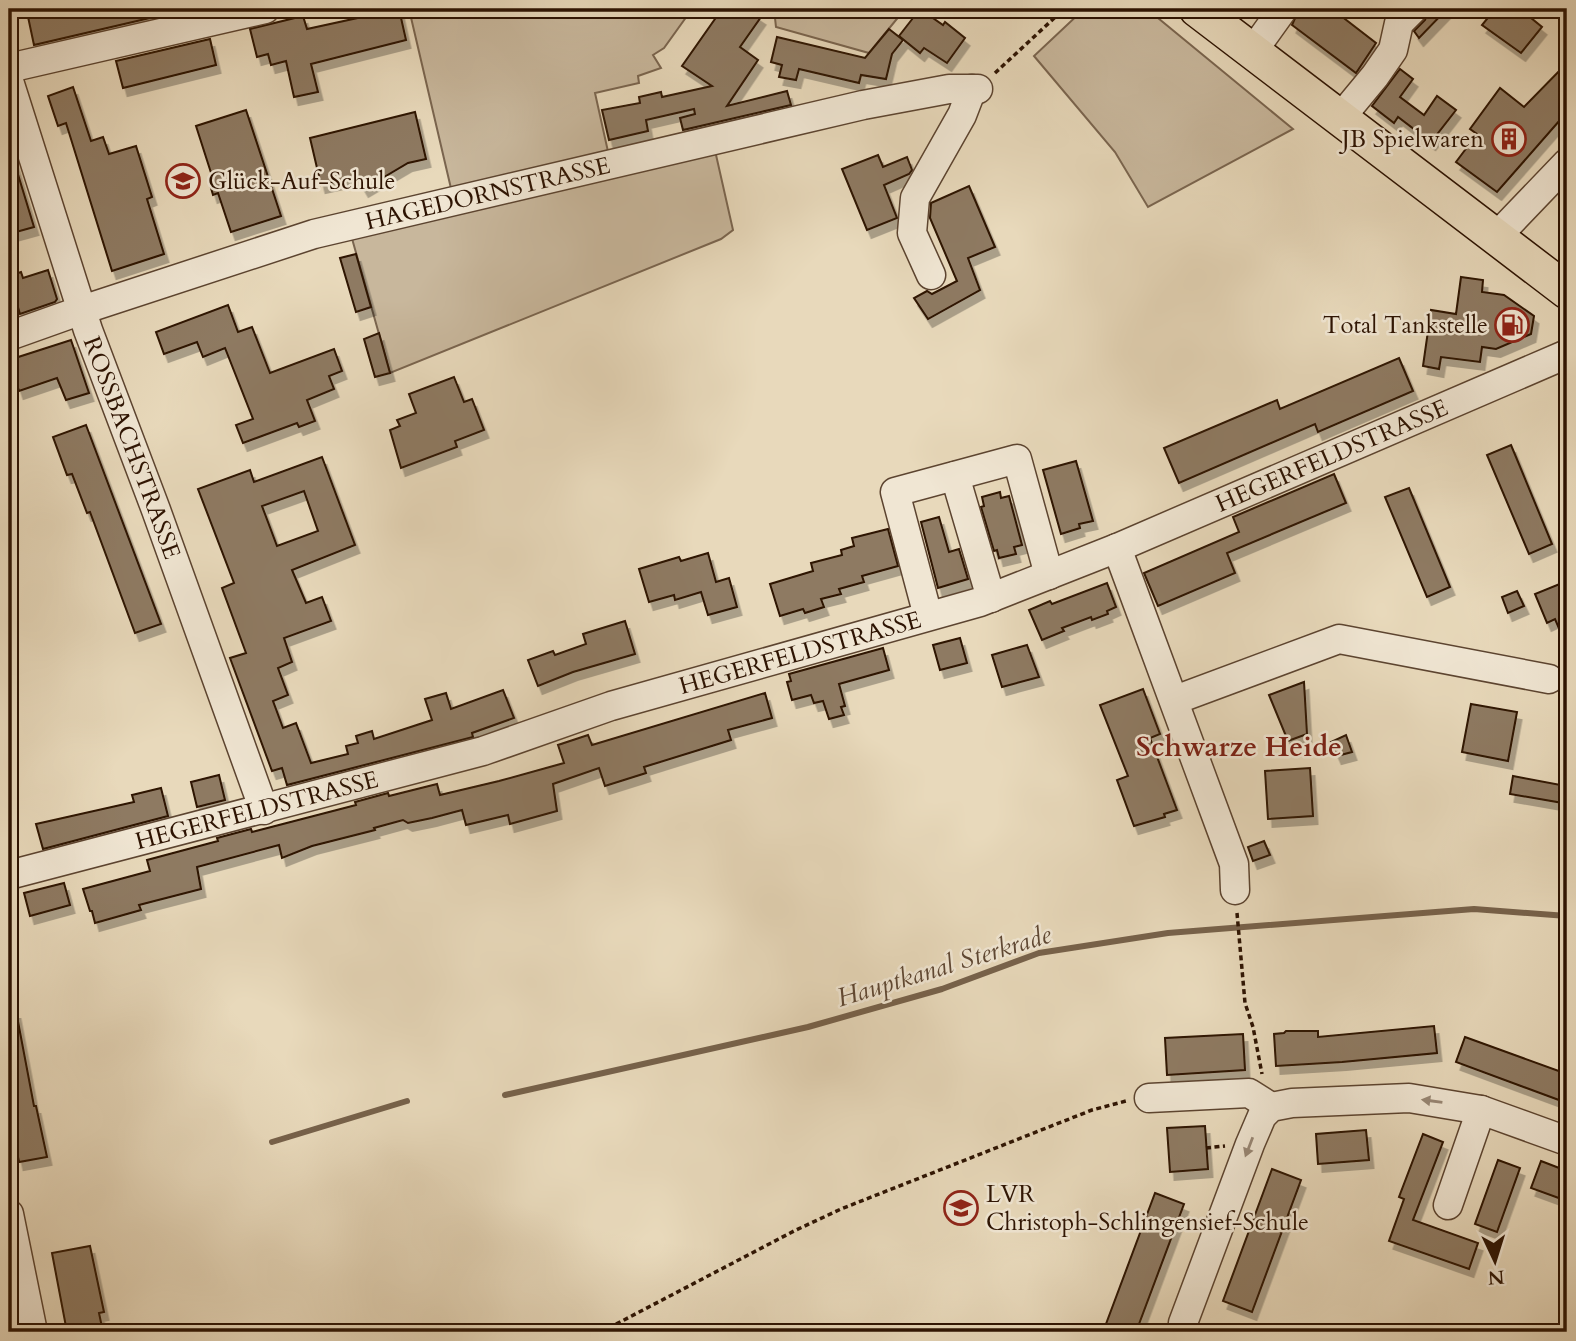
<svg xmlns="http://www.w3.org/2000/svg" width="1576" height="1341" font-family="Cardo,serif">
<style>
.green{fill:#c8b79c;stroke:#7a654f;stroke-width:2}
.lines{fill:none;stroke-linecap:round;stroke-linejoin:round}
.stream{stroke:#77624b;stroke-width:6}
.building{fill:#8e7a62;stroke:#2d1302;stroke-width:2;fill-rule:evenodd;filter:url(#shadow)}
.minor-casing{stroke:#5c4430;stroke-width:31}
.major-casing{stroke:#2d1302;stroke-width:38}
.path{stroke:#2d1302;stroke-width:3.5;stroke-dasharray:5 3.5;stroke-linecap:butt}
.minor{stroke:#f0e6d3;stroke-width:28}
.major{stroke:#e8d9bb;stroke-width:35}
.oneway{fill:#988775}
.labels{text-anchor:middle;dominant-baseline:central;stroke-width:5;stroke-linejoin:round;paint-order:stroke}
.poi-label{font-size:24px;fill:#2d1302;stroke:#f0e6d3;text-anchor:end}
.street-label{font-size:24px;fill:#2d1302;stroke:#f0e6d3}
.water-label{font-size:26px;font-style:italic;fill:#5e4733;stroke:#f0e6d3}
.quarter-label{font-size:28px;font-weight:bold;fill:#7a1f14;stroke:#f0e6d3}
</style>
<defs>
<filter id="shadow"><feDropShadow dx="4.5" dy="8" stdDeviation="0" flood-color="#0004"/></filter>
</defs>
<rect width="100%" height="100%" fill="#e8d9bb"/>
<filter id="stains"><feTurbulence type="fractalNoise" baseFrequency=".00286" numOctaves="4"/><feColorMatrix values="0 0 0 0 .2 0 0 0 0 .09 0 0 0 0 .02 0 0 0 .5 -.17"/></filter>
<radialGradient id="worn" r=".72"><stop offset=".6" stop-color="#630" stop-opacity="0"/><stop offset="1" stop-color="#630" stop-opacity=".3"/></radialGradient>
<g class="green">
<polygon points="409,9 692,9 664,48 653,55 661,68 638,76 639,83 595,93 609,156 453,197"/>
<polygon points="774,9 905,9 869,53 776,27"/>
<polygon points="1084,9 1147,9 1293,129 1148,207 1115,152 1034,56"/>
<polygon points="714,146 733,230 721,239 390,373 351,235"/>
</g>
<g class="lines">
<g class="stream">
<polyline points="505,1095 808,1027 942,989 1039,953 1168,933 1474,909 1567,916"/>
<polyline points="272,1142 407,1101"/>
</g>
</g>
<g class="building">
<polygon points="41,9 166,9 167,14 34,45 27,12"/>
<polygon points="399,9 406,40 311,64 318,92 294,97 286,61 271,65 268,54 257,57 250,29 303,16 307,29"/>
<polygon points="722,9 749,9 761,17 740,47 758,60 727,106 787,91 791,105 683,130 680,118 695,114 694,109 646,120 648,131 609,140 602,110 640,103 639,97 661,92 662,97 712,86 682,66"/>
<polygon points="920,9 943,25 945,22 965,38 947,63 924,48 920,53 899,36"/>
<polygon points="1299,9 1332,9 1376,43 1356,73 1292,25"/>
<polygon points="1429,9 1447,9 1419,38 1414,31 1425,20"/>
<polygon points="1495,9 1520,9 1542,27 1521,53 1482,25"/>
<polygon points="889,29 903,40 892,54 886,79 861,75 859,83 799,69 796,80 779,77 782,65 771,62 777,37 865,58"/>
<polygon points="210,39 216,65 123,88 116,61"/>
<polygon points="1567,63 1567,112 1497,192 1456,162 1477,134 1470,129 1500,88 1524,107"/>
<polygon points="1400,69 1413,79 1400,97 1424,115 1437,96 1456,110 1431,142 1398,117 1394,123 1372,106"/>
<polygon points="73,87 91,141 103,137 109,154 136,146 152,197 147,199 164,254 112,271 66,123 58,126 48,96"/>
<polygon points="246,110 281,216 231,232 218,193 213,195 209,181 213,179 196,126"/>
<polygon points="415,112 426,159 408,163 364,189 357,177 321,185 310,138"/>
<polygon points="878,155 883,167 907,157 912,170 909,174 884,185 897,218 867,230 842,169"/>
<polygon points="9,158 13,158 34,227 9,234"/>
<polygon points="969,186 995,247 968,258 980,290 928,319 914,298 927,291 932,294 957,281 930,218 931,203"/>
<polygon points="356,254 371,307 356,312 340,258"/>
<polygon points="48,270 57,299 55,302 20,314 17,304 9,306 9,276 21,272 23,278"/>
<polygon points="1461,277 1483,280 1482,292 1504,295 1534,316 1531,334 1496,349 1482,347 1480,362 1441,357 1439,369 1423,366 1431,310 1456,314"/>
<polygon points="228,305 238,332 252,327 270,373 334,349 342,371 329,376 334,389 307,400 315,421 299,427 297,423 243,443 236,425 253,419 225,348 203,357 197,342 164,354 156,332"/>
<polygon points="379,333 390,373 375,377 364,339"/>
<polygon points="71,340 89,393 66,400 57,378 19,391 9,360"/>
<polygon points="1399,358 1413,391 1318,432 1315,424 1179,483 1164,448 1277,400 1280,409"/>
<polygon points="454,377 464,402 472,399 484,430 455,441 457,447 401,468 390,430 400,426 397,420 416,413 409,394"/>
<polygon points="86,425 161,624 135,633 90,512 87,513 72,474 67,475 53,437"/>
<polygon points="1511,445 1552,544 1529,554 1487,455"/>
<path d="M322,457l33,88 -63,25 14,33 16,-6 9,24 -47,17 8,24 -14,6 10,27 -15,6 10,27 13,-5 15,40 37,-9 -2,-8 12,-3 -2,-7 16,-5 2,8 58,-19 -7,-21 21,-6 5,16 52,-19 11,28 -42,15 1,4 -186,48 -5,-17 -10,3 -42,-113 16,-5 -24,-65 12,-5 -36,-94 52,-19 4,12zM304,491l14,40 -41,15 -15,-40z"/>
<polygon points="1076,461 1093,521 1079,524 1080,528 1061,534 1043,470"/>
<polygon points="1334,474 1346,503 1227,553 1235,573 1158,606 1144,573 1239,532 1233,517"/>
<polygon points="1409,488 1450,587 1427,597 1385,497"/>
<polygon points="1000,492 1001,498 1009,496 1022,545 1014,547 1016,554 999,558 997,550 994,551 981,507 984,506 982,497"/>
<polygon points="939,517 949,552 959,549 968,579 938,588 921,522"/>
<polygon points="888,529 898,566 862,576 864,582 839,589 841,594 821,599 824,607 805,613 803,609 780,616 770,584 813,571 811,563 842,555 841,550 854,546 852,538"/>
<polygon points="708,553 716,582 729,578 737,607 708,615 701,592 675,600 674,595 649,602 639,569 679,557 681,561"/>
<polygon points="1567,581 1567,647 1555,619 1547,623 1535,594"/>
<polygon points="1107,583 1116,607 1107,611 1108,614 1092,620 1091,617 1062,628 1064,631 1042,640 1029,610 1050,601 1052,604"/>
<polygon points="1517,591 1524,606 1508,613 1502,597"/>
<polygon points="625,621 635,654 573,672 538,686 528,660 553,651 555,655 586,644 583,634"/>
<polygon points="960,638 967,663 940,670 933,645"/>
<polygon points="1027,645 1039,677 1002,687 992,655"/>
<polygon points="883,648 889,670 839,684 845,706 841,707 844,715 829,719 823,701 814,703 811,695 792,700 787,682 791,681 789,674"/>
<polygon points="1304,682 1307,734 1288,741 1269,695"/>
<polygon points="1143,689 1160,734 1150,738 1177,810 1164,814 1165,817 1134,826 1117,780 1128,776 1100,705"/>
<polygon points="765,693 772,718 728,730 731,740 644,767 646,773 605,786 599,768 553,784 557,811 510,824 508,815 466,825 462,810 432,818 408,823 403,820 374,828 375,830 312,846 282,858 279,845 197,867 201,889 139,905 141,910 95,923 92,911 90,911 83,889 150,871 147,860 218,841 217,838 251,829 252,832 356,805 355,802 388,793 389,796 437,784 440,795 499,781 564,763 558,745 588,735 592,745"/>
<polygon points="1471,704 1517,712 1508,761 1462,752"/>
<polygon points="1346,735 1352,752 1337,756 1331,742"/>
<polygon points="1310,768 1313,816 1268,819 1265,771"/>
<polygon points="219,775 225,800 197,807 191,782"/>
<polygon points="1513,776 1566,786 1563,803 1510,794"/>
<polygon points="161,788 168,816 43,849 36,824 134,802 132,795"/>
<polygon points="1264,841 1270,855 1253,861 1248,847"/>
<polygon points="64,883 70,905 30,916 24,893"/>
<polygon points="9,1011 16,1011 34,1106 36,1106 47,1157 19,1162 9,1113"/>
<polygon points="1434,1026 1437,1053 1342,1062 1276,1066 1274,1034 1284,1033 1286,1031 1318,1031 1318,1037"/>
<polygon points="1243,1034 1245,1070 1167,1075 1165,1038"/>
<polygon points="1465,1037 1567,1074 1567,1103 1456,1062"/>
<polygon points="1205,1126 1208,1169 1170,1172 1167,1128"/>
<polygon points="1366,1130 1369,1160 1318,1164 1316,1134"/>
<polygon points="1423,1134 1443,1142 1413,1220 1478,1243 1469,1269 1389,1241 1404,1199 1399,1197"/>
<polygon points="1498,1160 1520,1168 1497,1232 1475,1224"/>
<polygon points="1541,1161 1567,1171 1567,1201 1531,1188"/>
<polygon points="1272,1169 1301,1180 1252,1312 1223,1301"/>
<polygon points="1155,1193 1184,1204 1136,1332 1103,1332"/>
<polygon points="90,1246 104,1312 99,1313 103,1332 67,1332 52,1253"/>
</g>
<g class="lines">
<g class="minor-casing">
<g id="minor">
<polyline points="1253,51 1283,9"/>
<polyline points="9,68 265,9"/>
<path id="s1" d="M9,81l79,249 68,180 108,300"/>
<polyline points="1341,117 1375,76 1393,50 1399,23 1413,9"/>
<polyline points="1497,236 1567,163"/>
<polyline points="931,275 912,233 915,198 962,115 972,89"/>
<path id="s2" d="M9,336l73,-26 232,-76 549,-129 86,-16h29"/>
<polyline points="955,476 991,598"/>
<polyline points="1117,548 1234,864 1235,890"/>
<polyline points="928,616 895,492 1017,459 1049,575"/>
<polyline points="1175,700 1339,639 1549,679"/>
<path id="s3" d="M9,875l474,-124 128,-45 369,-104 137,-54 450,-194"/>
<polyline points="1149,1098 1249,1093 1271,1107"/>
<polyline points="1448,1205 1481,1110"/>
<polyline points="9,1214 33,1332"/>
<polyline points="1182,1332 1183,1323 1250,1144 1262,1116 1271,1107 1292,1103 1409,1098 1481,1110 1567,1141"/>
</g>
</g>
<g class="major-casing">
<polyline id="major" points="1197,9 1567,291"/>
</g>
<g class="path">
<polyline points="995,73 1064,9"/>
<polyline points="1237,913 1245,1003 1253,1027 1262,1074"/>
<polyline points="1206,1148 1225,1146"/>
<polyline points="601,1332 794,1231 841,1209 1092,1110 1126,1101"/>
</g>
<use href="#minor" class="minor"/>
<use href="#major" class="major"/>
</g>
<defs><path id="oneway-solid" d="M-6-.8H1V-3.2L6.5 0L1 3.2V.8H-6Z" transform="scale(1.75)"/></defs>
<g class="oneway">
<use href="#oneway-solid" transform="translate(1432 1101) rotate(-172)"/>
<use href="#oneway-solid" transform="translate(1249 1147) rotate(111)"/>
</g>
<defs>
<g id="building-ring" transform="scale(1.75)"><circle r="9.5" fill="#f0e6d3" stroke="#8f2418" stroke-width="1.5"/><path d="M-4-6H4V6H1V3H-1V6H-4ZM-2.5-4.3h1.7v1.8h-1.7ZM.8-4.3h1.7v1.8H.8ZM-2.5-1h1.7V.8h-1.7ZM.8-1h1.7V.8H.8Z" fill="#8f2418"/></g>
<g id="school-ring" transform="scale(1.75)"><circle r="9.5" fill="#f0e6d3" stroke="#8f2418" stroke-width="1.5"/><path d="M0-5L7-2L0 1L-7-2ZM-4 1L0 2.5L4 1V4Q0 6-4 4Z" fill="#8f2418"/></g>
<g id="fuel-ring" transform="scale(1.75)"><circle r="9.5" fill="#f0e6d3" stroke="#8f2418" stroke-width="1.5"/><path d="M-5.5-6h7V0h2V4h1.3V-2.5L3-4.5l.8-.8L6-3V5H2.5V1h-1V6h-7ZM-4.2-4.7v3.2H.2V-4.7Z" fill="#8f2418"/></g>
</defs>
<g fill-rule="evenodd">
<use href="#building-ring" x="1509" y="139"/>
<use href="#school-ring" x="183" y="181"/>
<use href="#fuel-ring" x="1512" y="325"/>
<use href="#school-ring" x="961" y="1208"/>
</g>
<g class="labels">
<g class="poi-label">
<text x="1484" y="139">JB Spielwaren</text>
<text x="208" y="181" text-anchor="start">Glück-Auf-Schule</text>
<text x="1488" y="325">Total Tankstelle</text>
<text x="986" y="1194" text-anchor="start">LVR<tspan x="986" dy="28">Christoph-Schlingensief-Schule</tspan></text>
</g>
<g class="street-label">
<text stroke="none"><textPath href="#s2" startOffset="500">HAGEDORNSTRASSE</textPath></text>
<text stroke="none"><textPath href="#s1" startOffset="387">ROSSBACHSTRASSE</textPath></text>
<text stroke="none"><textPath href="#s3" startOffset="1390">HEGERFELDSTRASSE</textPath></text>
<text stroke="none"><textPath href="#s3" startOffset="822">HEGERFELDSTRASSE</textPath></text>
<text stroke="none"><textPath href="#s3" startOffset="256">HEGERFELDSTRASSE</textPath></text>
</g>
<g class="water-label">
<text transform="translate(944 966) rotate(-17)">Hauptkanal Sterkrade</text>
</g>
<g class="quarter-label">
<text x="1239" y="747">Schwarze Heide</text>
</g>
</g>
<rect width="1576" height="1341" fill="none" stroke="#e8d9bb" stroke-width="35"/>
<rect x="10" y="10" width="1555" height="1320" fill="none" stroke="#2d1302" stroke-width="3.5"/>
<rect x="18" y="18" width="1541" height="1306" fill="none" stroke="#2d1302" stroke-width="2"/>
<g transform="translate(1495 1261) rotate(176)" stroke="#f0e6d3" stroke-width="5" paint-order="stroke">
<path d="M0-5L12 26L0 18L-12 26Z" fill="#2d1302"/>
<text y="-10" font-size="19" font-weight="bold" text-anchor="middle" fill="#2d1302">N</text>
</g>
<rect width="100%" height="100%" filter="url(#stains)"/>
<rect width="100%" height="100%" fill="url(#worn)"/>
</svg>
